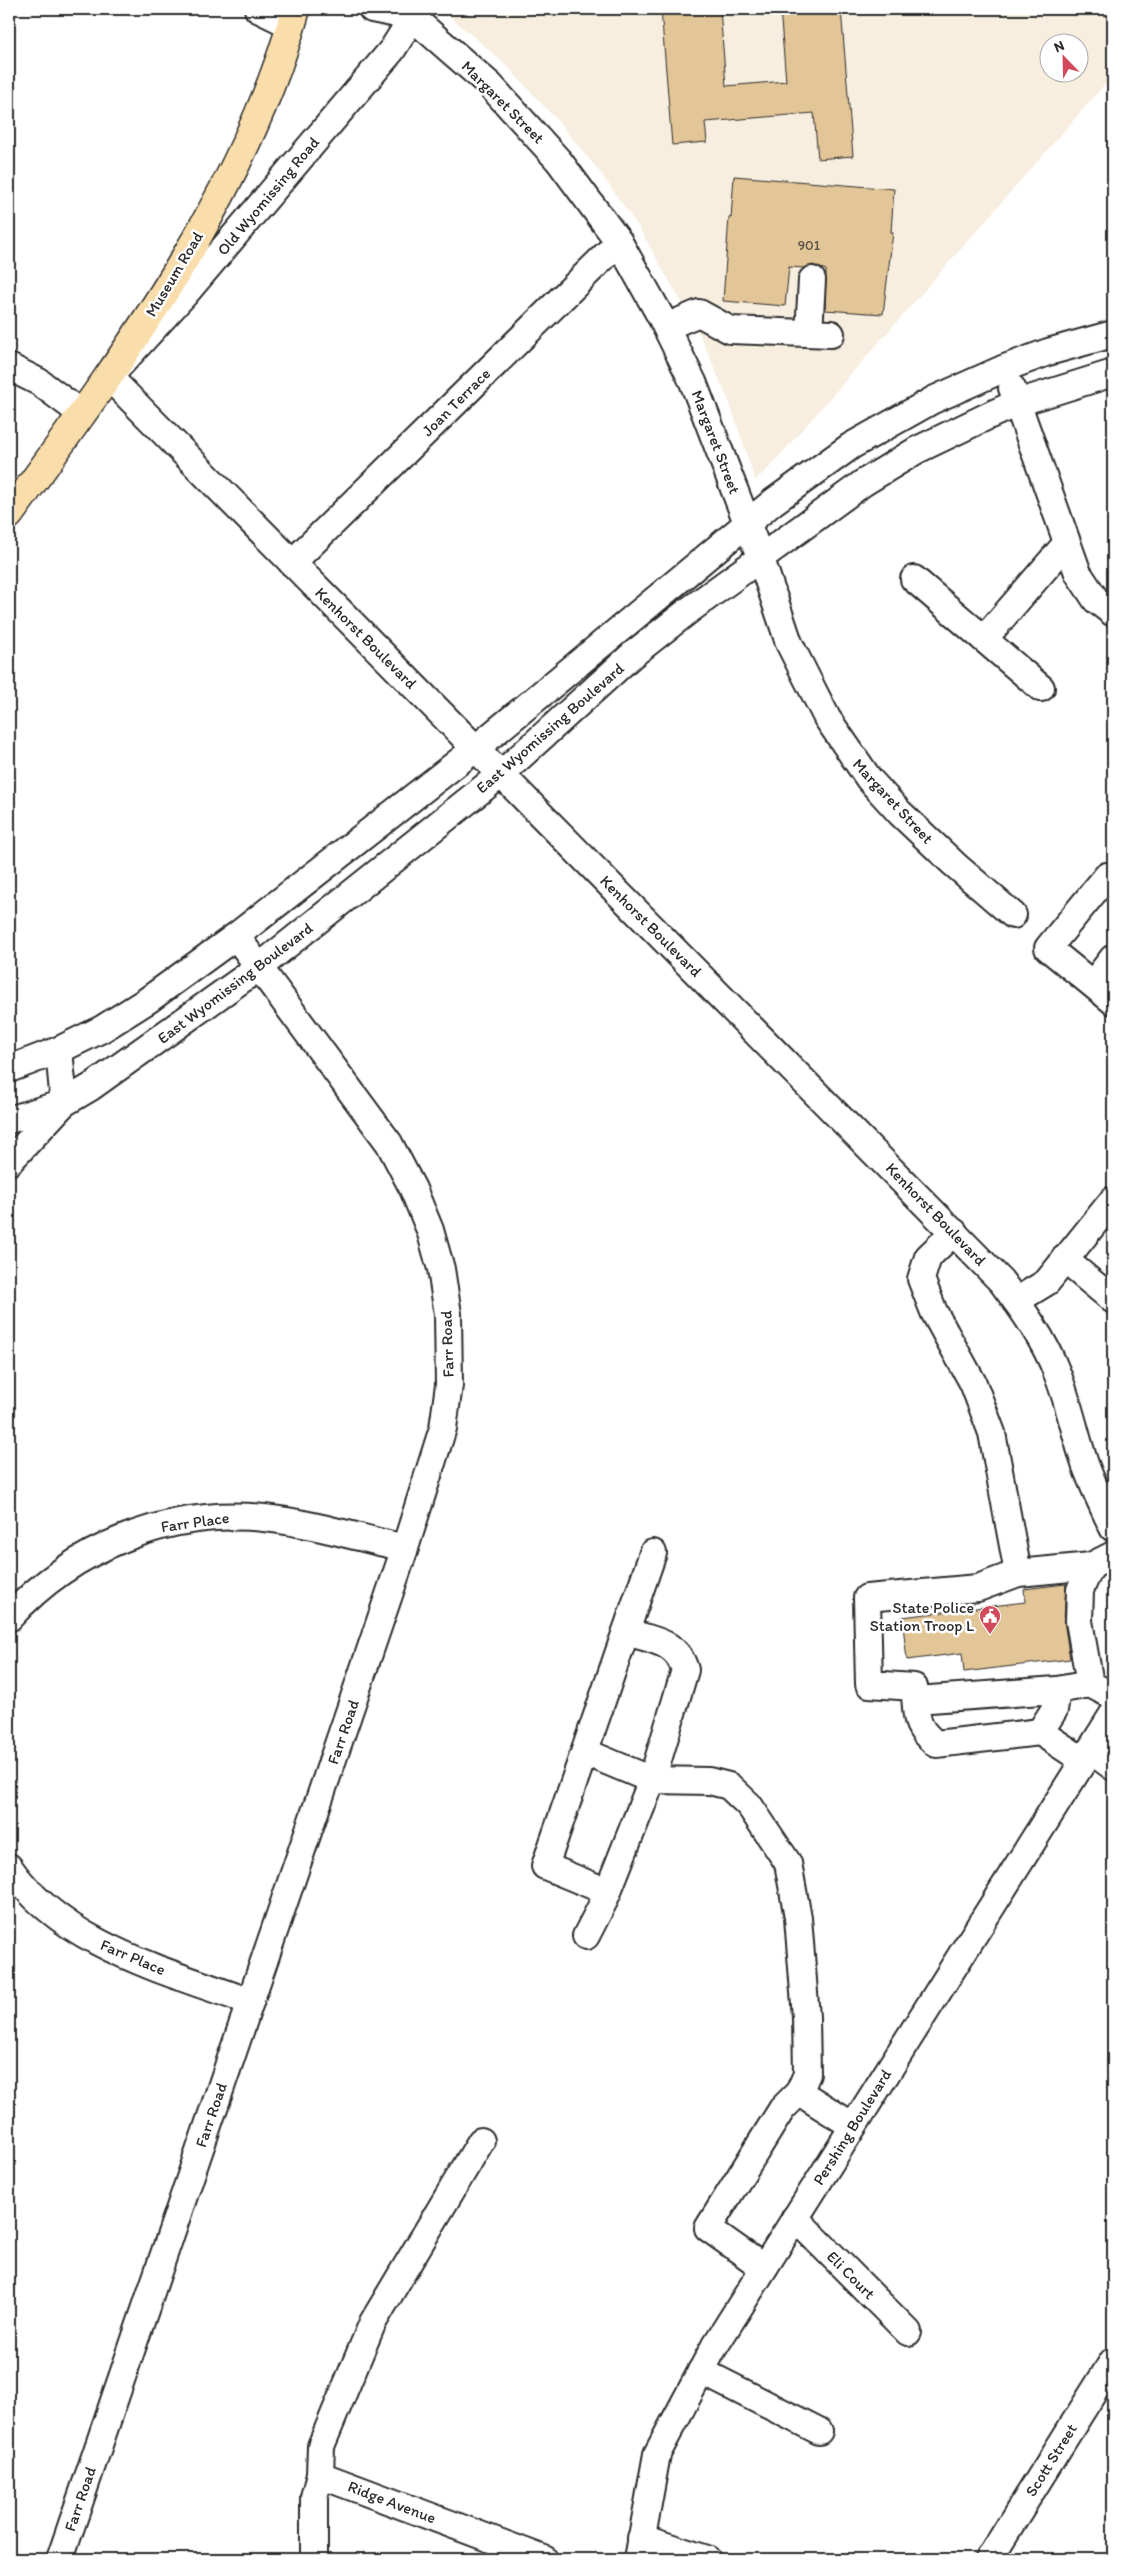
<svg xmlns="http://www.w3.org/2000/svg" width="1122" height="2568" font-family="Itim,sans-serif">
<style>
.built{fill:#f7eee0;fill-rule:evenodd}
.building{fill:#e3c697;stroke:#2b2b2b}
.lines{fill:none;stroke-linecap:round;stroke-linejoin:round}
.minor-casing{stroke:#2b2b2b;stroke-width:30}
.major-casing{stroke:#2b2b2b;stroke-width:31}
.minor{stroke:#fff;stroke-width:26}
.major{stroke:#f9ddab;stroke-width:28}
.labels{text-anchor:middle;dominant-baseline:central;stroke-width:5;stroke-linejoin:round;paint-order:stroke}
.number-label{font-size:14px;fill:#595246}
.street-label{font-size:16px;fill:#2b2b2b;stroke:#fff}
.poi-label{font-size:16px;fill:#2b2b2b;stroke:#fff;text-anchor:end}
</style>
<rect width="100%" height="100%" fill="#fff"/>
<filter id="ink" filterUnits="userSpaceOnUse"><feTurbulence type="fractalNoise" baseFrequency=".02" numOctaves="2"/><feDisplacementMap in="SourceGraphic" scale="10" xChannelSelector="R" yChannelSelector="G"/><feConvolveMatrix kernelMatrix="1 2 1 2 8 2 1 2 1" color-interpolation-filters="sRGB"/></filter>
<g filter="url(#ink)">
<path class="built" d="M451,9h662v66l-345,394 -13,11 -25,-76 -31,-71 -61,-107 -39,-55 -43,-52 -51,-55 -58,-50zM1050,42h30v30h-30z"/>
<g class="building">
<polygon points="661,9 720,9 726,86 786,81 780,9 841,9 853,156 818,159 814,113 705,122 707,142 672,145"/>
<polygon points="734,176 894,189 891,232 893,232 883,314 825,310 826,270 813,265 804,268 789,267 785,306 723,301 729,217 731,218"/>
<polygon points="1066,1584 1064,1621 1070,1659 964,1672 962,1653 907,1660 902,1617 1025,1602 1024,1589"/>
</g>
<g class="lines">
<g class="minor-casing">
<g id="minor">
<polyline points="258,9 291,25"/>
<polyline points="372,9 412,17 490,85 559,161 619,242 662,319 693,382 761,559 789,643 827,718 869,779 900,813 954,864 1013,915"/>
<path d="M418,9l-26,41 -208,245 -75,82 892,904c22,29 43,58 56,92 12,30 18,61 28,91 8,22 18,43 28,64"/>
<polyline points="666,327 699,313 730,330 831,334"/>
<polyline points="809,333 812,280"/>
<polyline points="9,367 39,382 82,414"/>
<polyline points="1012,388 1078,573 1096,600 1113,613"/>
<polyline points="292,563 619,242"/>
<polyline points="914,579 1041,688"/>
<polyline points="984,639 1066,544"/>
<polyline points="1113,881 1107,876 1048,948 1113,1001"/>
<polyline points="1093,984 1113,958"/>
<polyline points="9,1069 59,1050 102,1029 148,1000 236,936 475,749 773,502 851,446 933,400 1005,368 1048,352 1113,334"/>
<polyline points="9,1120 64,1103 91,1087 258,968 500,775 632,655 688,611 863,483 917,450 990,415 1017,403 1113,373"/>
<polyline points="9,1162 64,1103 59,1050"/>
<polyline points="954,1232 928,1257 921,1279 934,1312 973,1383 992,1433 1018,1573"/>
<polyline points="1064,1259 1113,1300"/>
<polyline points="1016,1301 1047,1282 1113,1200"/>
<polyline points="1091,1566 1080,1590 1079,1621 1090,1684 1113,1696"/>
<path d="M9,1618c63,-70 160,-110 255,-100 48,5 95,20 141,30"/>
<polyline points="916,1700 1057,1690 1090,1684"/>
<polyline points="1040,1732 1054,1710 1057,1690"/>
<polyline points="1090,1750 1113,1767"/>
<path d="M585,1752l67,28 33,-110c-8,-29 -33,-30 -59,-38"/>
<path d="M1084,1761l-44,-29 -104,12c-24,-19 -18,-29 -22,-57l-45,-3 -2,-86 111,-10 40,-15 73,-7 22,-11"/>
<path d="M9,1867c55,79 156,103 241,135"/>
<polyline points="608,1892 545,1866 653,1553"/>
<polyline points="586,1936 604,1901 652,1780 709,1781 729,1786 749,1805 788,1863 798,1918 806,2017 807,2074 799,2092 782,2109 708,2228 764,2268"/>
<polyline points="799,2092 853,2126"/>
<polyline points="795,2218 908,2332"/>
<polyline points="701,2371 819,2431"/>
<polyline points="320,2475 321,2446 373,2322 481,2141"/>
<polyline points="641,2538 707,2559"/>
<polyline points="60,2559 405,1548 443,1428 449,1385 448,1314 441,1269 430,1230 413,1189 389,1143 236,936"/>
<polyline points="314,2559 314,2497 320,2475 544,2559"/>
<polyline points="638,2559 657,2454 713,2349 1113,1714"/>
<polyline points="989,2559 1113,2361"/>
</g>
</g>
<g class="major-casing">
<path id="major" d="M9,515c114,-157 234,-317 287,-506"/>
</g>
<use href="#minor" class="minor"/>
<use href="#major" class="major"/>
</g>
</g>
<defs>
<g id="civic-pin" transform="scale(1.125)"><path d="M0 17L-7.5 6A9.5 9.5 0 1 1 7.5 6Z" fill="#d1495b" stroke="#fff"/><path d="M-.6-6.5H3V-4.5H.6V-3L4-1V1h2V6H-6V1h2V-1L-.6-3ZM-1.2 2.5V6h2.4V2.5Z" fill="#fff"/></g>
</defs>
<g fill-rule="evenodd">
<use href="#civic-pin" x="990" y="1616"/>
</g>
<g class="labels">
<g class="number-label">
<text x="809" y="245">901</text>
</g>
<g class="street-label">
<text transform="translate(503 102) rotate(45)">Margaret Street</text>
<text transform="translate(268 196) rotate(-50)">Old Wyomissing Road</text>
<text transform="translate(174 274) rotate(-59)">Museum Road</text>
<text transform="translate(456 402) rotate(-45)">Joan Terrace</text>
<text transform="translate(716 442) rotate(69)">Margaret Street</text>
<text transform="translate(366 638) rotate(45)">Kenhorst Boulevard</text>
<text transform="translate(550 728) rotate(-41)">East Wyomissing Boulevard</text>
<text transform="translate(893 801) rotate(47)">Margaret Street</text>
<text transform="translate(651 926) rotate(45)">Kenhorst Boulevard</text>
<text transform="translate(235 983) rotate(-37)">East Wyomissing Boulevard</text>
<text transform="translate(936 1214) rotate(46)">Kenhorst Boulevard</text>
<text transform="translate(447 1344) rotate(-92)">Farr Road</text>
<text transform="translate(195 1522) rotate(-8)">Farr Place</text>
<text transform="translate(343 1732) rotate(-71)">Farr Road</text>
<text transform="translate(133 1957) rotate(23)">Farr Place</text>
<text transform="translate(211 2115) rotate(-71)">Farr Road</text>
<text transform="translate(852 2127) rotate(-58)">Pershing Boulevard</text>
<text transform="translate(851 2275) rotate(45)">Eli Court</text>
<text transform="translate(1051 2460) rotate(-58)">Scott Street</text>
<text transform="translate(80 2499) rotate(-71)">Farr Road</text>
<text transform="translate(392 2502) rotate(21)">Ridge Avenue</text>
</g>
<g class="poi-label">
<text x="974" y="1607">State Police<tspan x="974" dy="18">Station Troop L</tspan></text>
</g>
</g>
<rect width="1122" height="2568" fill="none" stroke="#fff" stroke-width="30"/>
<rect x="15" y="15" width="1092" height="2538" fill="none" stroke="#2b2b2b" stroke-width="2" filter="url(#ink)"/>
<g transform="translate(1064 58) rotate(337)"><circle r="24" fill="#ffffff" stroke="#aaaaaa"/>
<path d="M0-4L9 19L0 12L-9 19Z" fill="#d1495b"/>
<text y="-8" font-size="14" font-weight="bold" text-anchor="middle" fill="#2b2b2b">N</text>
</g>
</svg>
